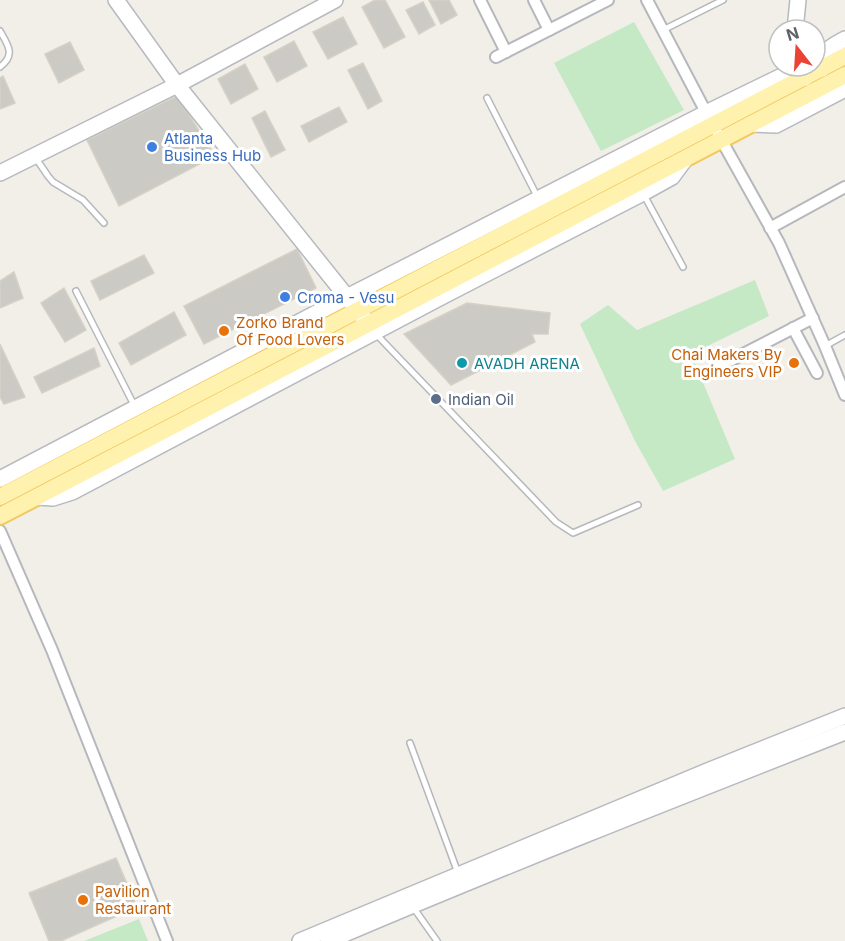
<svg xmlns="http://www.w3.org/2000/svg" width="845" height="941" font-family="Inter,sans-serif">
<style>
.green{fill:#c5e8c5}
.building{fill:#cccac5;stroke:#d6d1c6;stroke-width:1.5}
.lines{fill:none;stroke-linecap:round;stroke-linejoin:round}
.lane-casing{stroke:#b5b8bc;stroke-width:8}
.street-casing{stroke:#b5b8bc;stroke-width:14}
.secondary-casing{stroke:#b6babf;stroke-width:18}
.primary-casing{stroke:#f2c960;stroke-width:20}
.lane{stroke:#fff;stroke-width:5}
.street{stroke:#fff;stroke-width:10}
.secondary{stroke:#fff;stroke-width:15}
.primary{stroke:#fff2af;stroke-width:16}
.shop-dot{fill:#3f7fe0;stroke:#fff;stroke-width:2}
.food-dot{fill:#e8710a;stroke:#fff;stroke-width:2}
.culture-dot{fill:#0f9aa8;stroke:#fff;stroke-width:2}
.service-dot{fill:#5c6f8a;stroke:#fff;stroke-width:2}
.labels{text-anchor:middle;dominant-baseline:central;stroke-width:6;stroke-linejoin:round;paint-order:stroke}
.shop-label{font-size:15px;fill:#366cbe;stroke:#fff;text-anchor:start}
.food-label{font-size:15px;fill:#c56008;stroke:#fff;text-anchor:start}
.culture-label{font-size:15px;fill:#0d838f;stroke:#fff;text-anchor:start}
.service-label{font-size:15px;fill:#4e5e75;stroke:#fff;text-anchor:start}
</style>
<rect width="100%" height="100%" fill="#f1efe8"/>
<g class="green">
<polygon points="634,22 684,110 601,151 554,63"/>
<polygon points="755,280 769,316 691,354 735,459 663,491 635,441 580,324 608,305 637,330"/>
<polygon points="139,919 148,941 84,941"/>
</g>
<g class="building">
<polygon points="375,0 385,0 405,37 384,48 362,7"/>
<polygon points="429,0 449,0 457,15 441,24"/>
<polygon points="423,2 435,25 419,34 406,10"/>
<polygon points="343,17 357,44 328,59 313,32"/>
<polygon points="294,41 307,66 277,82 264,57"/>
<polygon points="70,42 84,70 59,83 45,54"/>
<polygon points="363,63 382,101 368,109 348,70"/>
<polygon points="245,64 258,89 231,104 218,79"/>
<polygon points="3,76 15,103 0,109 0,78"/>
<polygon points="177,96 215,156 119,206 87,140"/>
<polygon points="339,107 347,122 309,142 301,126"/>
<polygon points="265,111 285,150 271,157 252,118"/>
<polygon points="297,249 316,288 204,344 184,306"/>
<polygon points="144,255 154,273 100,300 91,281"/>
<polygon points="14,272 23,298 0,308 0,281"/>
<polygon points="64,288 86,330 65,342 41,303"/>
<polygon points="467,303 550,313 548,334 532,334 535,342 451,385 404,334"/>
<polygon points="174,312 186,335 131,365 119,343"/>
<polygon points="0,344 25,397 4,404 0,397"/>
<polygon points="94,348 100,366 42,393 34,377"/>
<polygon points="116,858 137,907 61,941 49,941 29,893"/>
</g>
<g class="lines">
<g class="lane-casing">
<g id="lane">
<polyline points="663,30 723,0"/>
<path d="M0,31c8,14 16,24 0,36"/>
<polyline points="487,98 538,198"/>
<polyline points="35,157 48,176 53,182 83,200 104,223"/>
<polyline points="644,195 683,267"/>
<polyline points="76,291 135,407"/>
<polyline points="376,334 556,522 573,533 638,505"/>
<polyline points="825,346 845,335"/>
<polyline points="410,743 458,873"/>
<polyline points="413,907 437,941"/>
</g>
</g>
<g class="street-casing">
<g id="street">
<polyline points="480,0 506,52"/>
<polyline points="534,0 549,30"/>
<polyline points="647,0 709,118"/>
<polyline points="496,57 608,0"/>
<polyline points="718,134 779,243 825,346 845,395"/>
<polyline points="770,228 845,187"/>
<polyline points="793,328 817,373"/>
<polyline points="718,367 813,318"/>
<polyline points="0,531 52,650 167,941"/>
</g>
</g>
<g class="secondary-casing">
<g id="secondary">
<polyline points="116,0 177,85 375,332"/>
<polyline points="795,30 798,0"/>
<path d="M822,69c1,-20 7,-21 23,-30"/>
<polyline points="751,124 776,125 845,89"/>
<polyline points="0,173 177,85 335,0"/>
<polyline points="0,479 347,297 706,113 790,72 805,78"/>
<polyline points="36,497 53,498 72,492 443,296 643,193 672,177 686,158"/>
<polyline points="300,941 710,770 845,716"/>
<path d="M328,941c171,-73 344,-141 517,-209"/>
</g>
</g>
<g class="primary-casing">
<g id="primary">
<polyline points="0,497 845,56"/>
<polyline points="0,516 845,75"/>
</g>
</g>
<use href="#lane" class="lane"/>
<use href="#street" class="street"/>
<use href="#secondary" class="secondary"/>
<use href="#primary" class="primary"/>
</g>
<g class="shop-dot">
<circle cx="152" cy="147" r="6"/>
<circle cx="285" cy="297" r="6"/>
</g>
<g class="food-dot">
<circle cx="224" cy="331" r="6"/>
<circle cx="794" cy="363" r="6"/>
<circle cx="83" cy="900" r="6"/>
</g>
<circle class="culture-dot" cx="462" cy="363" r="6"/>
<circle class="service-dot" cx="436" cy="399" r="6"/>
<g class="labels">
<g class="shop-label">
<text x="164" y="138">Atlanta<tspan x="164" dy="17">Business Hub</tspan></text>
<text x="297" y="297">Croma - Vesu</text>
</g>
<g class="food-label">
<text x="236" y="322">Zorko Brand<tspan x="236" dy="17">Of Food Lovers</tspan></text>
<text x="782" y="354" text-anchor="end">Chai Makers By<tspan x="782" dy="17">Engineers VIP</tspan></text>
<text x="95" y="891">Pavilion<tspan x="95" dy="17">Restaurant</tspan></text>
</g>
<g class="culture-label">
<text x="474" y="363">AVADH ARENA</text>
</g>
<g class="service-label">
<text x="448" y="399">Indian Oil</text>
</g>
</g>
<g transform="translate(797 48) rotate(343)"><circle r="28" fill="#ffffff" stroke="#bfc1c3" stroke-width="1.5"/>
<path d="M0-4.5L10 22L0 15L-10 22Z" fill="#ea4335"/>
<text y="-9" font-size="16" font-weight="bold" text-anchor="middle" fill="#5f6368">N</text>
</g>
</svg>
